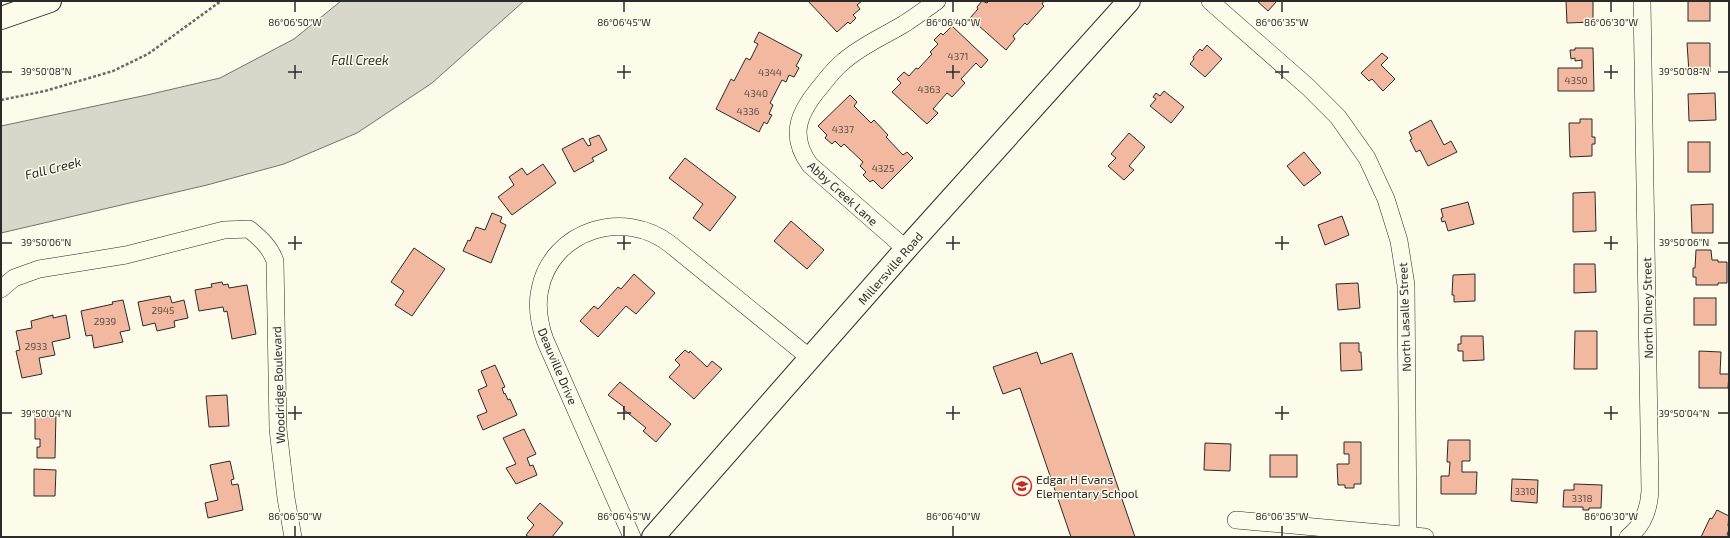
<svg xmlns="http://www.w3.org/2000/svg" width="1730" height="538" font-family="'Exo 2',sans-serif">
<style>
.water{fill:#d8d7c9;stroke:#74746e}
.building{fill:#f2b8a0;stroke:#2b2b2b}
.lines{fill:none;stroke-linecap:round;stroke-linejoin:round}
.street-casing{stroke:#2b2b2b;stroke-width:18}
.secondary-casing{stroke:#2b2b2b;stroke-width:24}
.path{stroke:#6a6964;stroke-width:2.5;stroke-dasharray:3 2;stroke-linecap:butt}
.street{stroke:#fdfbea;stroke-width:17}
.secondary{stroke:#fdfbea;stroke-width:22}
.ticks{fill:none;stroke:#2b2b2b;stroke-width:1.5}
.labels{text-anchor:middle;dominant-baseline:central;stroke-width:3;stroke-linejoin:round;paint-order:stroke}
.number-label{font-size:10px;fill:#5d4e48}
.street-label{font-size:12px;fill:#2b2b2b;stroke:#fdfbea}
.poi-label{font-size:12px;fill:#2b2b2b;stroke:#fdfbea;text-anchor:start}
.water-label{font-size:13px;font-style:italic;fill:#2b2b2b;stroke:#fdfbea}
.ticks-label{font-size:10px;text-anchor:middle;fill:#2b2b2b;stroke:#fdfbea;stroke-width:3;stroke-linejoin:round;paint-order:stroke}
</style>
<rect width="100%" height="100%" fill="#fdfbea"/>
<polygon class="water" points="341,1 524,1 432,83 357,133 284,164 207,185 1,233 1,126 147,95 220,78 294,39"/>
<g class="building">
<polygon points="808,1 862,1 857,5 860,9 853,15 856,18 850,24 848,22 837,32"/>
<polygon points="982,1 987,3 989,1 1044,1 1042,4 1044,6 1027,25 1025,23 1013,36 1015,39 1006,50 970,18 978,9 977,7"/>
<polygon points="1257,1 1277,1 1268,11"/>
<polygon points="1566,1 1593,1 1593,22 1567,23"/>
<rect x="1688" y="1" width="22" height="20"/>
<polygon points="952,26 988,60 981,68 976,63 961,79 965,83 952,97 947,93 933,109 938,113 927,124 892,92 901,83 897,79 904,72 909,76 916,68 918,69 932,54 930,52 938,44 934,40 941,33 943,35"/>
<polygon points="759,32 802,55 796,66 799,68 794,77 789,75 786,82 782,80 770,103 773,105 769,114 772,115 767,124 764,122 759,132 716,109 731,79 734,81 746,58 750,60 758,44 754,42"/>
<polygon points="1687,43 1710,43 1710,72 1689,73"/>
<polygon points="1207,45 1222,59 1205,77 1190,64 1194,59 1193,57 1200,49 1202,51"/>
<polygon points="1575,48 1593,48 1594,91 1558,91 1558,68 1582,68 1582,60 1575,61 1575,58 1571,59 1570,50 1575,50"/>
<polygon points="1382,53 1388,58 1381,65 1395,79 1383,91 1372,79 1369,81 1361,73"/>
<polygon points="1164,91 1184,107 1171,123 1150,106 1156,99 1153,97 1156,93 1160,96"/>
<polygon points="1715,93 1716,120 1689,121 1688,94"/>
<polygon points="850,95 857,102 854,106 871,123 874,120 888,135 886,137 903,155 907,152 913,158 882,189 873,180 870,182 863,175 866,172 860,166 863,162 844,144 841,147 835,141 832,144 825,138 827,135 818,126"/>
<polygon points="1580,119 1592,119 1592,137 1595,137 1595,144 1592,144 1592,156 1570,157 1569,123 1580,123"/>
<polygon points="1431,120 1444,145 1451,141 1457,152 1428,166 1420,150 1416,152 1410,140 1412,139 1409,132"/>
<polygon points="1129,133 1145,147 1129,166 1134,170 1124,180 1108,166 1116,158 1111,154"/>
<polygon points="599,135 607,150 592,158 594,161 574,172 562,149 583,138 588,146 591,145 589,139"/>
<rect x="1688" y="142" width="22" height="30"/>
<polygon points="1304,152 1321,173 1304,186 1287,166"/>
<polygon points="685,158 736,197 710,231 693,218 703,204 669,178"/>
<polygon points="543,164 556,183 512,215 498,197 514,185 509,177 522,168 527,175"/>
<polygon points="1595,192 1596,231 1573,232 1573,193"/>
<polygon points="1468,202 1474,224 1448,231 1445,221 1442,222 1441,218 1443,217 1441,209"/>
<polygon points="1713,204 1713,233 1692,233 1691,205"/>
<polygon points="492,213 502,217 500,222 506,225 491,263 463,251 468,240 470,241 476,227 485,230"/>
<polygon points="1342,216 1349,235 1325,245 1318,225"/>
<polygon points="791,221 824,250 807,269 774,241"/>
<polygon points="414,248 445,269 412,316 395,305 404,291 391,282"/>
<polygon points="1696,250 1711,250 1712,260 1718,260 1718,262 1727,262 1727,283 1718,283 1718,285 1696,285 1696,277 1693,277 1693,268 1695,268"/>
<polygon points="1574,264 1595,264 1596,292 1574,293"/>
<polygon points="634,274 655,293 636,314 626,306 598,337 580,321 594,306 598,309 618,287 621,289"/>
<polygon points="1475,274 1475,301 1454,302 1454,295 1452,295 1453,275"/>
<polygon points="222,282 223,285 228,284 229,288 247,285 256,334 232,339 227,311 224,312 223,307 199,311 195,290 212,287 211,284"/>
<polygon points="1358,283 1360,308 1338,310 1336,284"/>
<polygon points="170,296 172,303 184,300 188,318 174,321 175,327 157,331 155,323 143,326 138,302"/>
<rect x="1694" y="298" width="22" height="27"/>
<polygon points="123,300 130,330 120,332 123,342 94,348 92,335 86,336 81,311 113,304 112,302"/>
<polygon points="53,315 53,318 66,315 70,338 52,342 55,355 39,358 42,374 22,378 16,351 20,350 16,331 32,328 31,321"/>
<polygon points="1575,331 1597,331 1597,369 1574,369"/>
<polygon points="1461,336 1483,336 1484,360 1463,361 1463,351 1458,351 1458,344 1461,344"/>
<polygon points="1340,343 1359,343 1359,352 1361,352 1362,370 1341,371"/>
<polygon points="685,350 689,353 690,351 707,367 712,361 722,369 694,399 669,377 680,365 675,360"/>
<polygon points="1699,351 1721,352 1720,374 1729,374 1728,388 1699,388"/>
<polygon points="1037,352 1041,364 1072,353 1135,537 1071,537 1020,388 1003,394 993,367"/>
<polygon points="495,365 505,387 502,388 504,394 505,393 508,400 510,399 517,415 483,430 477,416 487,412 478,390 487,386 481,371"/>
<polygon points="620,382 671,424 656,442 643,431 646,428 623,409 624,407 608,395"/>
<polygon points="227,395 229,426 209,427 206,396"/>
<polygon points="35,411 56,412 55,458 37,458 37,447 40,447 40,439 35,439"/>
<polygon points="524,429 536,454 527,458 530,466 533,465 537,475 516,484 506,468 516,464 503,438"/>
<polygon points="1448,440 1470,440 1470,461 1462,461 1462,472 1477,472 1476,494 1441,494 1441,476 1449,476 1450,462 1447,462"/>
<polygon points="1344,442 1361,442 1361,484 1354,484 1354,488 1345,488 1345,485 1338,485 1337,464 1349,464 1349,454 1344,454"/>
<polygon points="1205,443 1231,444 1230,471 1204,470"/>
<rect x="1270" y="455" width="27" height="22"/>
<polygon points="230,461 234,479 231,480 232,485 238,484 243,510 208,518 205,503 218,500 210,465"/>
<polygon points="34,469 56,470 55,496 34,496"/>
<polygon points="1512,479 1538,480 1537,503 1511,501"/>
<polygon points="1574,484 1602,485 1601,508 1589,508 1589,510 1583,510 1583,507 1563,507 1564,490 1574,490"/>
<polygon points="540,503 563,523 552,537 529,537 526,535 534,525 527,518"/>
<polygon points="1717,510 1729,516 1728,526 1729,527 1729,530 1727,534 1729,537 1701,537 1710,518 1712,519"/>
</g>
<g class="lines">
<g class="street-casing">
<g id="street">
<polyline points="1210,1 1308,87 1338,117 1367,158 1386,199 1399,241 1406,285 1408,537"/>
<path d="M906,249l-96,-84c-22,-30 -11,-53 11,-79 7,-9 14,-18 23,-25 17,-15 40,-25 60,-37 11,-7 22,-15 33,-23"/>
<path d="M1,289l13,-11 25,-9 87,-14 98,-25 25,-1c12,10 21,18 26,32l3,168 8,69 7,39"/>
<polyline points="1236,520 1425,537"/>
<path d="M632,537l-87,-197c-6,-17 -9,-33 -5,-51 12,-59 84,-81 130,-45l140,114"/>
<path d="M1628,537c15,-11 21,-29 22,-46l-8,-490"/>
</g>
</g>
<g class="secondary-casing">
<g id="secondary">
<polyline points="1,18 50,1"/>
<polyline points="653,537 906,249 1129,1"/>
</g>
</g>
<polyline class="path" points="1,100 45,91 113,71 148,54 221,1"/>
<use href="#street" class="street"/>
<use href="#secondary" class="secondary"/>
</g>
<path class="ticks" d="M295,2v10M624,2v10M953,2v10M1282,2v10M1611,2v10M295,65v14M624,65v14M953,65v14M1282,65v14M1611,65v14M2,72h10M288,72h14M617,72h14M946,72h14M1275,72h14M1604,72h14M1718,72h10M295,236v14M624,236v14M953,236v14M1282,236v14M1611,236v14M2,243h10M288,243h14M617,243h14M946,243h14M1275,243h14M1604,243h14M1718,243h10M295,406v14M624,406v14M953,406v14M1282,406v14M1611,406v14M2,413h10M288,413h14M617,413h14M946,413h14M1275,413h14M1604,413h14M1718,413h10M295,526v10M624,526v10M953,526v10M1282,526v10M1611,526v10"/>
<defs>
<g id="school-ring" transform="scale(1)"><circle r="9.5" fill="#fdfbea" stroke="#c62828" stroke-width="1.5"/><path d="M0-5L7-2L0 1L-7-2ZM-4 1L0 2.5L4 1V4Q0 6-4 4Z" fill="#c62828"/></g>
</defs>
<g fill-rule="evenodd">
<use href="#school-ring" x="1022" y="486"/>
</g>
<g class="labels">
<g class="number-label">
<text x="958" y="56">4371</text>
<text x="770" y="72">4344</text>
<text x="1576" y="80">4350</text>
<text x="929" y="89">4363</text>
<text x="756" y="93">4340</text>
<text x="748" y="111">4336</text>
<text x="843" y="129">4337</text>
<text x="883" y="168">4325</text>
<text x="163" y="310">2945</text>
<text x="105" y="321">2939</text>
<text x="36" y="346">2933</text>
<text x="1525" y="491">3310</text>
<text x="1582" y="498">3318</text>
</g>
<g class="street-label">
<text transform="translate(843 193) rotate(42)">Abby Creek Lane</text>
<text transform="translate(890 268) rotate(-49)">Millersville Road</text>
<text transform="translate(1647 308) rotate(-91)">North Olney Street</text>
<text transform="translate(1404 317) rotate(-92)">North Lasalle Street</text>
<text transform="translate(558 366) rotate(67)">Deauville Drive</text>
<text transform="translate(278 385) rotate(-92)">Woodridge Boulevard</text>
</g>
<g class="poi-label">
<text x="1036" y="479">Edgar H Evans<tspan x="1036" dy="14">Elementary School</tspan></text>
</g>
<g class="water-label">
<text x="360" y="60">Fall Creek</text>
<text transform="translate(53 168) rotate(-14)">Fall Creek</text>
</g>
</g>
<g class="ticks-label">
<text x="295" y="26">86°06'50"W</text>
<text x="624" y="26">86°06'45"W</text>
<text x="953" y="26">86°06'40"W</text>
<text x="1282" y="26">86°06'35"W</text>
<text x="1611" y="26">86°06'30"W</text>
<text x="46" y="75">39°50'08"N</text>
<text x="1684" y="75">39°50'08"N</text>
<text x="46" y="246">39°50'06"N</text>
<text x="1684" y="246">39°50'06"N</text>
<text x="46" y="417">39°50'04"N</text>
<text x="1684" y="417">39°50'04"N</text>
<text x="295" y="520">86°06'50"W</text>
<text x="624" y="520">86°06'45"W</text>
<text x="953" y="520">86°06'40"W</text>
<text x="1282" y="520">86°06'35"W</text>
<text x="1611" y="520">86°06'30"W</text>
</g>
<rect width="1730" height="538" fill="none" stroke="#2b2b2b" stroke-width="4"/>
</svg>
